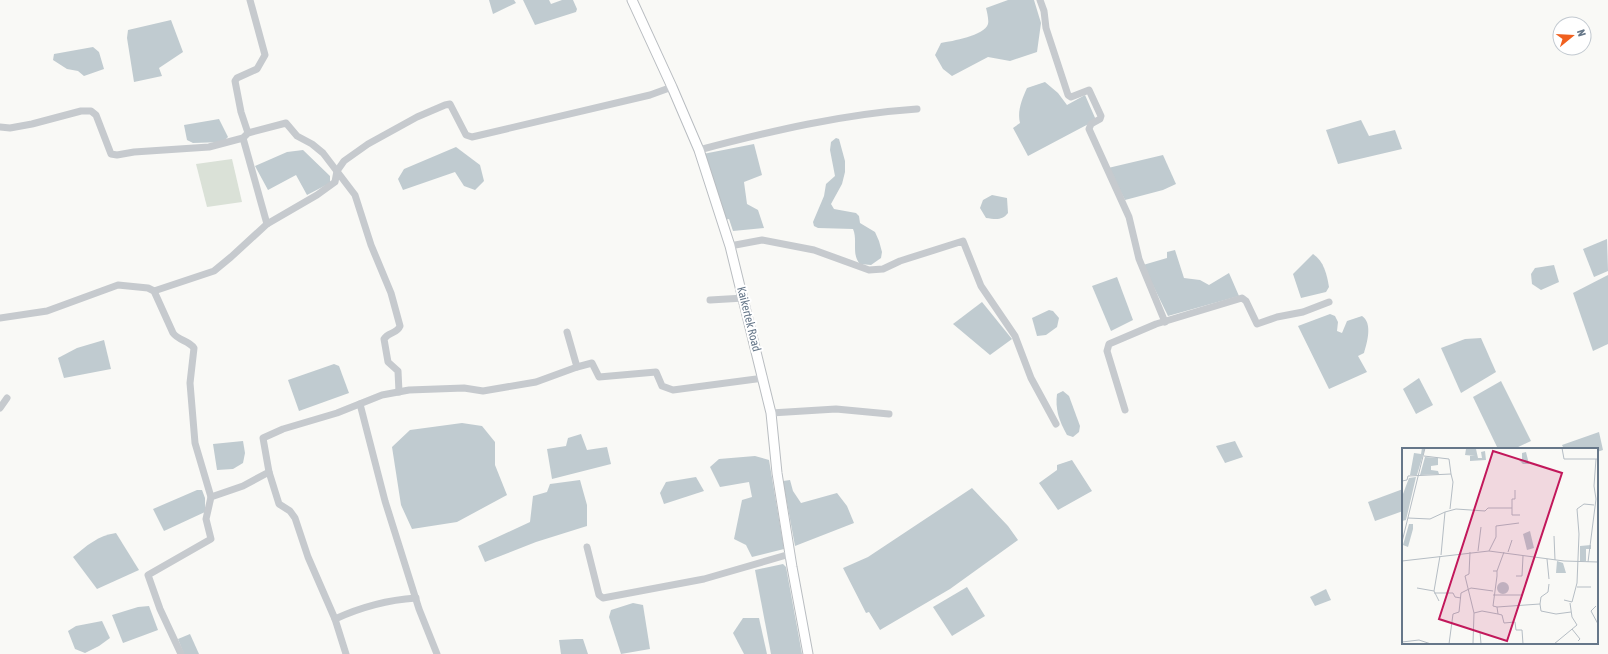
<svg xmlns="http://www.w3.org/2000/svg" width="1608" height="654" font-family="'Asap Condensed',sans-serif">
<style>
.green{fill:#dae1d7}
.water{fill:#c0cbd0}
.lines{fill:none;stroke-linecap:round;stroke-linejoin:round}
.major-casing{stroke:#b9bdc1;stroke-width:11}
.minor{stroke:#c6cace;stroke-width:7}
.major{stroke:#fff;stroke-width:9}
.labels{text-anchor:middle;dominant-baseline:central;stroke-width:4;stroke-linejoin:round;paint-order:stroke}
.street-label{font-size:12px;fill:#667789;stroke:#fff}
.inset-road{fill:none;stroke:#b5bdc4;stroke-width:1}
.view{fill:#c2185b;fill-opacity:0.15;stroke:#c2185b;stroke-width:2}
.inset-edge{fill:none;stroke:#667789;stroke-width:2}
</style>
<rect width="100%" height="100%" fill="#f9f9f6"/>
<polygon class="green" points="232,159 242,202 207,207 196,164"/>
<g class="water">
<polygon points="489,0 514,0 516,3 493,14"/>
<polygon points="523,0 549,0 551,4 562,0 573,0 577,9 576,12 535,25"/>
<path d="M1008,0h26l7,23 -4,29 -27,9 -22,-4 -36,19 -9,-7 -8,-14 6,-12c11,-2 43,-7 47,-19 1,-4 -1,-12 -2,-16z"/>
<polygon points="171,20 183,52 159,68 162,76 134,82 127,38 128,30"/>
<polygon points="93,47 99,52 104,69 84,76 78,71 67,69 53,60 54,54"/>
<path d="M1045,82l13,11 9,12 18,-10 11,25 -68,36 -15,-28 7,-5c-3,-12 2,-24 7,-35z"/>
<polygon points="219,119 228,137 223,142 193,143 187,140 184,125"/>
<polygon points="1361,120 1369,136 1395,130 1402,149 1338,164 1326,130"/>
<path d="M836,138l3,1 6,22v11l-3,12 -11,20 3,5 22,4 3,3 1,7 15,9 4,9 3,11 -1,6 -10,7 -11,-1c-9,-10 -2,-24 -7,-35l-35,-1 -4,-2 -1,-4 11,-26 2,-12 9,-8 -5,-26 1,-8z"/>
<polygon points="754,144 762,175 744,182 747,204 758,210 764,228 733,231 729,219 724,220 703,154"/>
<polygon points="456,147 480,165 484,181 475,190 464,186 455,172 403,190 398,179 404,169"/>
<polygon points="303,150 330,176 330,183 307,195 296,175 268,190 255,166 287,152"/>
<polygon points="1163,155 1176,184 1163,190 1125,200 1108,168"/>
<path d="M992,195l15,3 1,15c-6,8 -13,6 -22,5l-6,-10 3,-8z"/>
<polygon points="1607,239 1608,271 1594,277 1583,249"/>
<polygon points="1175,250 1184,278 1200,280 1209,285 1229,273 1239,296 1168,316 1143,265 1167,258 1167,252"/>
<path d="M1313,254c11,7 14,21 16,33l-3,5 -25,6 -8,-24z"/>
<polygon points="1554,265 1559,282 1541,290 1532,284 1531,274 1535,268"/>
<polygon points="1608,275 1608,344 1593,351 1573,293"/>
<polygon points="1117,277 1133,320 1111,331 1092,286"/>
<polygon points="982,302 1012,339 990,355 953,324"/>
<polygon points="1049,310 1053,311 1059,318 1057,327 1046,335 1037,336 1032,318"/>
<path d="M1330,314l5,2 3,6 -1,9 5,2 5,-12 15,-5c11,7 5,27 2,37l-6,3 9,16 -38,17 -31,-63z"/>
<polygon points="1481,338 1496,372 1461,393 1441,348 1465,339"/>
<polygon points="104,340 111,369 64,378 58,358 77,348"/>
<polygon points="334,364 339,366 349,393 299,411 288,380"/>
<polygon points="1419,378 1433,405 1416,414 1403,389"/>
<polygon points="1501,381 1531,441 1514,449 1498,449 1473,397"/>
<path d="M1063,391l6,5 11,30 -1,6 -6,5 -6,-2c-8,-14 -12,-26 -10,-41z"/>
<polygon points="462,423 482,426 495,442 495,465 507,495 457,522 412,529 401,505 392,447 410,430"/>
<polygon points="1599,432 1603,450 1597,452 1597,449 1564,449 1562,445"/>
<polygon points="581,434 587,450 607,447 611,464 552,479 547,449 566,446 568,438"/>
<polygon points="243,441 245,453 243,463 233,469 217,470 213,444"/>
<polygon points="1235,441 1243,457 1225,463 1216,446"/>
<polygon points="755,456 769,460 784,549 752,557 746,545 734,539 742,500 752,497 749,482 720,487 710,467 719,459"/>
<polygon points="1072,460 1092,491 1058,510 1039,483 1057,470 1057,465"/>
<polygon points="696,477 704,491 664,504 660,493 666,482"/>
<polygon points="580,480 587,505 587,526 536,542 485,562 478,546 530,522 533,496 547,492 550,484"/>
<polygon points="790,480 793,491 801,503 837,493 847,506 854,523 795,546 783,481"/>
<polygon points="972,488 1008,526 1018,540 950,589 880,630 869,612 866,613 843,568 868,557"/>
<polygon points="1403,489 1403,511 1375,521 1368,502"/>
<polygon points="197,490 202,490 205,498 205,512 164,531 153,509"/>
<path d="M116,533l23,37 -42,19 -24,-32c13,-11 26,-22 43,-24z"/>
<polygon points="783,564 786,567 802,654 771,654 755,570"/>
<polygon points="967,587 985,616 952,636 933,607"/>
<polygon points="1326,589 1331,600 1315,606 1310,597"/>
<polygon points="633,603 643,605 650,649 621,654 609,617 611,610"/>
<polygon points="149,606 158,630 123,643 112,615 138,607"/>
<polygon points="743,618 759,618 767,654 744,654 733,633"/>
<polygon points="102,621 110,638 99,646 85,653 75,649 68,631 76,626"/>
<polygon points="190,634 199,654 184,654 178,639"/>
<polygon points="576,639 583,639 588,654 561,654 559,640"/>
</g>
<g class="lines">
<g class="major-casing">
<polyline id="major" points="632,0 672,87 699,150 730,246 771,413 777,473 792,567 808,654"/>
</g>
<g class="minor">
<polyline points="1040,0 1044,11 1046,28 1068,95 1071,97 1089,90 1101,116 1100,119 1091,124 1089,129 1129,217 1139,259 1165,322"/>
<path d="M0,127l10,1 22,-4 49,-13h10l5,4 15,39 6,1 17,-3 75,-5 34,-9 5,-5 38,-10 11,13 15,8 11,9 32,42 16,50 20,48 9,33c-3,8 -12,6 -16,13l4,23 10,9 1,21"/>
<polyline points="248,133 241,112 235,81 237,78 257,69 265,55 250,0"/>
<polyline points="243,138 267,224"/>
<path d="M699,150c72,-19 144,-36 218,-41"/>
<polyline points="730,246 762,240 814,250 869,270 883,269 900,261 963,241 981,286 1015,336 1031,378 1056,424"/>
<polyline points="154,291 214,271 231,257 267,224 317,195 335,182 337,171 344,161 368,144 417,117 445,105 450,104 466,135 472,137 650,95 672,87"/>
<polyline points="710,300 744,298"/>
<path d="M0,318l47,-7 71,-26 30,3 6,3 19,42c6,8 15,7 21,15l-4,35 5,60 16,54"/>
<polyline points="577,367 592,363 599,377 656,372 662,386 673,390 764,378"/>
<polyline points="360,404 385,501 419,609 437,654"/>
<polyline points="0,408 7,398"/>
<polyline points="1125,410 1107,351 1109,344 1156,324 1242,298 1246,301 1257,324 1277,317 1303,312 1329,302"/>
<polyline points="771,413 836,409 889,414"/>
<polyline points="269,472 279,504 290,511 295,518 308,557 335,619 346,654"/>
<polyline points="587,547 599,595 603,598 704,579 790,554"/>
<path d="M335,619c26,-12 52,-19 81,-21"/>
<polyline points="181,654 160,609 148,575 211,539 206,519 211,497 243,486 269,472 263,438 283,429 337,413 382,395 409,390 464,388 483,391 536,382 577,367 567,332"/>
</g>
<use href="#major" class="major"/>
</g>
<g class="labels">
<g class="street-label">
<text transform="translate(749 319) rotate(76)">Kaikertek Road</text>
</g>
</g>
<g transform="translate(1402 448)">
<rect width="196" height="196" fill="#f9f9f6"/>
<path d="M20,0h3l-8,27h-7l4,-22 7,1zM64,1h10l2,9h4l-1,-6 4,-1 1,9 -16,1v-5h5l-10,-1zM124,4l3,12h-6l-5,-5h4v-6zM23,9l13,1v7l-7,1v4l7,1 1,3 -19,1zM14,29l-10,43 -4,1 1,-27 6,-16zM7,76h4v5l-5,18 -5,-2zM128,83l4,17 -7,2 -4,-16zM189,97v4h-5v12h-6v-15zM155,113l6,2 3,10h-10zM95 140a6 6 0 1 1 12 0a6 6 0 1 1-12 0Z" fill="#c0cbd0"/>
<path class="inset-road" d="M160,0l2,11h34M22,8l25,3 2,15M0,33l5,-1 1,-4 43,-2 2,8 -3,27M113,42v9h-3v16h8M43,64l11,-3 29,2 3,-3h24M6,70l22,1 15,-7 -4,43M152,88l1,24M0,94l23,-94M76,103l3,-24M87,103l7,-14v-11l23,-3M68,104l-1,22 -4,2 9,37M106,104l4,-12M145,111l2,20M0,113l87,-10 75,10 34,1M186,114l8,-63 -2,-13 2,-27M91,123h4v5l-4,30 4,1 1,7 4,1 2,8 11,-1 1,8h6l1,14M95,123l7,-19M114,128h6l1,-20M175,139h14M15,140l17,3M32,145h19l2,4 6,1M91,147h30M162,152l8,2 5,-19 2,-49 -2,-25 7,-5 10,1M37,153l-5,-10 6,-35M138,156l1,-7 7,-5 1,-8M194,158l-5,5 7,13M95,159l43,-3 1,7 15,3 15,-2M170,181l8,10 -2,2M78,184l1,12M0,194l17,-2 12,4M71,195l1,-30 8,-2 16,3M47,196l4,-30 6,-2 2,-19 10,-5 22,3M152,196l23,-19 -5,-8 -2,-14"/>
<path class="view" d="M91,3l69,22 -55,168 -68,-22z"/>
<rect width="196" height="196" class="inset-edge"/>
</g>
<g transform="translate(1572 36) rotate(72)"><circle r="19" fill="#ffffff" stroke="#c2c9d0"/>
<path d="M0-3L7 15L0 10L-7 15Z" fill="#f0601f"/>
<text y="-6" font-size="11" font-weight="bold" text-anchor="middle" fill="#667789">N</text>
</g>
</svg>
